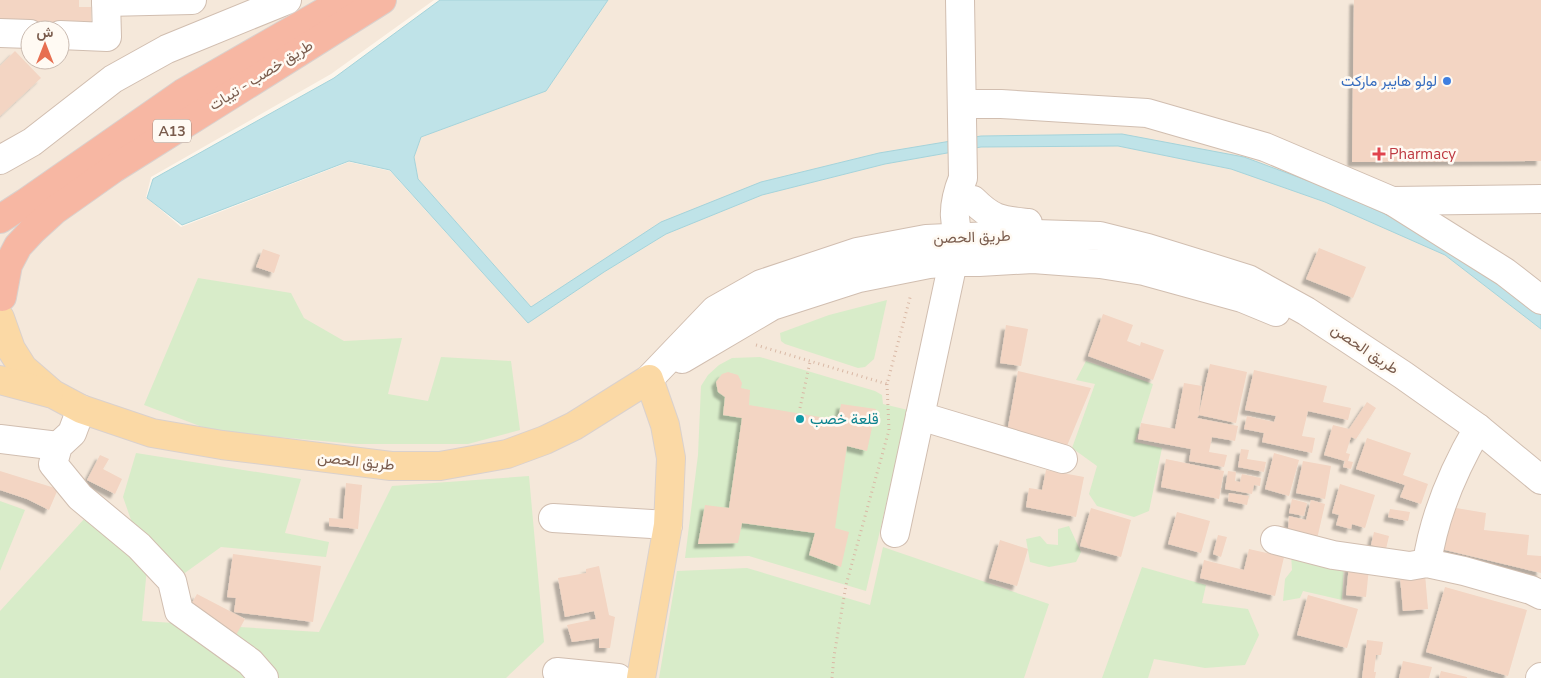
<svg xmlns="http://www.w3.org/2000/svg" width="1541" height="678" font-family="'Nunito Sans',Vazirmatn,sans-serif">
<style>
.residential{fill:#f5e8da;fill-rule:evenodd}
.green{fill:#d8ecc9}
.water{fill:#bfe3e8;stroke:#a5d3da}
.building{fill:#f3d5c3;filter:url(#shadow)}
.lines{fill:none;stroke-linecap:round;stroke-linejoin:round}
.minor-casing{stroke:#d1beb0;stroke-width:30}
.major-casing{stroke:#dad1cd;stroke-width:30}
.highway-casing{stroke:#dad1cd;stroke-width:30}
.path{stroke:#d9b8a5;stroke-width:3;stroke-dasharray:1 4;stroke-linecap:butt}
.minor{stroke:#fff;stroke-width:28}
.major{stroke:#fbd9a5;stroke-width:28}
.highway{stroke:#f7b7a3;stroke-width:28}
.shop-dot{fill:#3f7fe0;stroke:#fffaf3;stroke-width:2}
.health-dot{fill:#e0444e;stroke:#fffaf3;stroke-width:2}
.culture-dot{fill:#0f9aa8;stroke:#fffaf3;stroke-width:2}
.labels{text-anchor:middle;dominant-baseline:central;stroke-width:5;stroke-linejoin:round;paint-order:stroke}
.shield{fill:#fffaf3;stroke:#a28b7f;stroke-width:1}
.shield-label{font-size:14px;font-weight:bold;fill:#7a5c4d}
.street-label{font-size:15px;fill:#7a5c4d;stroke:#fffaf3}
.shop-label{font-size:15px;fill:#366cbe;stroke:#fffaf3;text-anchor:end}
.health-label{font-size:15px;fill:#be3a42;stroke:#fffaf3;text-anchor:start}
.culture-label{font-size:15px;fill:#0d838f;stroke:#fffaf3;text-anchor:start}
</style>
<defs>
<filter id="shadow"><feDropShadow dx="-4.5" dy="4.5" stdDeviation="1" flood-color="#0004"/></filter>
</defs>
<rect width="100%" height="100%" fill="#fdf6ec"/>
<g class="residential">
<path d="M0,0h434l-103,74 -180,103 -5,20 35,30 168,-65 41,9 138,152 76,-51 62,-38 96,-39 123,-31 96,-17 137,-1 113,23 94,33 120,53 96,74v349h-1541zM30,30h30v30h-30z"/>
<polygon points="608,0 1541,0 1541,310 1373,208 1122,134 981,136 879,153 761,182 531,307 418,179 414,157 421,137 546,91"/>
</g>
<g class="green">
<polygon points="198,278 291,293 304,318 344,341 402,338 388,394 428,401 441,357 511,361 520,430 468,444 356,444 213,431 144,405"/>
<polygon points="887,300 874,359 865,367 858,368 785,344 781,341 780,333 829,315"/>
<polygon points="760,357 875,391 882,395 883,404 908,410 866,591 749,556 685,558 698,455 701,386 708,375 719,365 732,358"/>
<polygon points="1086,361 1153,384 1135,442 1162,448 1149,511 1134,517 1097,506 1089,494 1097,466 1072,448 1095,384 1076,380"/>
<polygon points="136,453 301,479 285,533 329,542 326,557 221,547 182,575 137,537 123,497"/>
<polygon points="529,476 544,642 506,678 0,678 0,611 85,518 148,557 142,621 319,632 392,486"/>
<polygon points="0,501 25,510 0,571"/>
<polygon points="1069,526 1081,552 1076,562 1049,567 1030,562 1026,539 1040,536 1047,544 1058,545 1058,529"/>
<polygon points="883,547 1049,604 1024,678 659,678 677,571 747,568 870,605"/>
<polygon points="1291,554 1344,563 1342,600 1303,591 1300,598 1283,601 1285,579 1292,570"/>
<polygon points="1142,567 1206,585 1202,603 1248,609 1259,635 1245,665 1205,668 1154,659 1148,678 1102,678"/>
</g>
<polygon class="water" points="440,0 608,0 546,91 421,137 414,157 418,179 531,307 661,222 761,182 879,153 981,136 1122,134 1244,157 1330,189 1455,246 1541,310 1541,329 1445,255 1325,202 1231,169 1118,146 981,147 885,164 762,195 666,234 604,272 528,323 390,170 349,161 182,225 147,198 153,179 334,78"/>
<g class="building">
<polygon points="0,0 79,0 79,7 91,7 91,25 0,25"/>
<polygon points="1354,0 1541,0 1541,161 1352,162"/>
<polygon points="15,51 41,78 0,116 0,66"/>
<polygon points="1319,248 1366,267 1353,298 1306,279"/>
<polygon points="263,249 280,255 274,273 256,267"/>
<polygon points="1103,314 1133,325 1127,341 1140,346 1141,342 1164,350 1153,380 1088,356"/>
<polygon points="1006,325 1028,329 1021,366 1000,363"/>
<polygon points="1210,364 1247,372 1236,423 1199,415 1197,418 1238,426 1235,441 1212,437 1209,452 1227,455 1224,467 1189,461 1191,449 1138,439 1141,423 1175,429 1184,383 1202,386 1199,413"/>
<polygon points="1254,370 1327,386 1323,402 1351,408 1348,420 1308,411 1302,436 1315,438 1312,453 1262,442 1264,433 1244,429 1247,416 1274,422 1276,416 1245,410"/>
<polygon points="1018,371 1091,388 1064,453 1006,438"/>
<polygon points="728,372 738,375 742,383 741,388 750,390 749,405 838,420 841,404 876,409 867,451 847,446 835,528 849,532 841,567 809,555 815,533 742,523 738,543 698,544 705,505 729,508 742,418 723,415 725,397 718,392 716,382 722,374"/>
<polygon points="1367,402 1376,408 1356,439 1351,437 1346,453 1350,454 1348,461 1353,462 1351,469 1343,467 1345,461 1324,455 1333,425 1349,429"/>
<polygon points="1367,438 1411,453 1403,475 1428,484 1421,504 1400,497 1405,485 1356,469"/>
<polygon points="1241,449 1249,450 1247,459 1266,462 1264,472 1238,467"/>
<polygon points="1274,453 1299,460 1289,496 1265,489"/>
<polygon points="100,455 109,459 103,469 122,479 115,494 87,480"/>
<polygon points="1166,459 1224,471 1219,499 1161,487"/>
<polygon points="1303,461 1331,466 1325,499 1296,493"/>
<polygon points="1046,470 1084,477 1076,517 1026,507 1029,488 1042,490"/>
<polygon points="0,471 58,489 49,510 27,499 0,490"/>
<polygon points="1228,471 1236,472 1235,481 1240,482 1242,474 1261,478 1260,486 1254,485 1252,494 1225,489"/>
<polygon points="346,483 362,485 358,529 329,526 329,518 343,519"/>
<polygon points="1340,484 1375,495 1365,528 1352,524 1351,529 1336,525 1339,515 1332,513"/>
<polygon points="1229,493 1249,496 1247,505 1228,501"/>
<polygon points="1292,499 1307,503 1304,516 1289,513"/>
<polygon points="1311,500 1325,504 1317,539 1288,531 1289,516 1306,520"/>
<polygon points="1450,507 1486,513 1484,530 1529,535 1527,555 1541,556 1541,573 1441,549"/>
<polygon points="1091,508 1131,520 1121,557 1080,546"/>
<polygon points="1390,509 1410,512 1408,521 1388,517"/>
<polygon points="1177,512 1210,521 1201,553 1168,544"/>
<polygon points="1374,532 1389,536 1386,549 1371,545"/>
<polygon points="1218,535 1227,537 1221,557 1213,554"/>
<polygon points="1000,540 1028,549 1017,586 989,578"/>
<polygon points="1249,549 1284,557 1275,596 1200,578 1204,560 1244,570"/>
<polygon points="233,554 321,566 313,622 234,612 236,598 227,597"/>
<polygon points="599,566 609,615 615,617 610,648 599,648 599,638 572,642 567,625 596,619 594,611 565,617 558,578 586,573 586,569"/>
<polygon points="1349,566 1369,568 1366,597 1346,595"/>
<polygon points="1425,574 1428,609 1403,611 1400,577"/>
<polygon points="1445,587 1527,610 1508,676 1426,652"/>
<polygon points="197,594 245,619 236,635 188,610"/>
<polygon points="1308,595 1358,609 1347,648 1297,635"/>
<polygon points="1367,640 1383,642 1381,655 1376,655 1374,672 1376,672 1375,678 1362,678"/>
<polygon points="1403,661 1432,667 1429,678 1399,678"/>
<polygon points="1441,671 1467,677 1467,678 1439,678"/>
</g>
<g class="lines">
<g class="minor-casing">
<g id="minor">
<path d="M960,0l3,178c-11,27 -12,49 4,73"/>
<polyline points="106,2 192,0"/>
<polyline points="0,33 30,34"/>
<polyline points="60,35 107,37 106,0"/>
<polyline points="962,104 1001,104 1147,113 1265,147 1392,201 1505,272 1541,300"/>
<polyline points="0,160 32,142 113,79 167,49 287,0"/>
<path d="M973,200c20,20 28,20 55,23"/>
<polyline points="1392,201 1541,199"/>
<polyline points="682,359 772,306 859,278 929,264 953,262 979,262 1033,259 1100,264 1144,271 1242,298 1276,312"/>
<polyline points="649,379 715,310 761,284 857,252 926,239 1035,234 1100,236 1148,248 1248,279 1306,311 1403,375 1478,428 1541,480"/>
<polyline points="81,409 72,433 58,446 53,464 80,497 139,546 172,581 179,611 250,662 264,678"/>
<polyline points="920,416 1063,459"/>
<polyline points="0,439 58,446"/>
<polyline points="553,518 668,525"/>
<polyline points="895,533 953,262"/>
<polyline points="1275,540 1333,555 1410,566 1427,563 1464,571 1531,590 1541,595"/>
<path d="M1427,563c7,-47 27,-94 51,-135"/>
<polyline points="557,672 618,678"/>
<polyline points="1540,678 1541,677"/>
</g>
</g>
<g class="major-casing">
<g id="major">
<polyline points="0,318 11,349 23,368 53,394 81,409 152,433 222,445 391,466 440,466 507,454 545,440 574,426 649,379 665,425 671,458 668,525 641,678"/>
<polyline points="0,380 49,393"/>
</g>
</g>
<g class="highway-casing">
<g id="highway">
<polyline points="0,219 25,203 183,93 345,0"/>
<polyline points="2,297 8,265 18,246 32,231 55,210 113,169 382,0"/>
</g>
</g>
<g class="path">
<polyline points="756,345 887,384 911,294"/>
<polyline points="800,408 810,362"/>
<polyline points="832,678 834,656 846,585 889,430 887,384"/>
</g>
<use href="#minor" class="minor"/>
<use href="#major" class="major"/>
<use href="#highway" class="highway"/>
</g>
<circle class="shop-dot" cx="1447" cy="81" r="5"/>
<path class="health-dot" d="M1376.5 146.5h5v5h5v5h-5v5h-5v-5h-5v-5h5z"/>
<circle class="culture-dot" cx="800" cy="419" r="5"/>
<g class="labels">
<rect class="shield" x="153" y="119.5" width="38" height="23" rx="4"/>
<g class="shield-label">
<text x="172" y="131">A13</text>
</g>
<g class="street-label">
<text transform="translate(261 75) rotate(-32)">طريق خصب - تيبات</text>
<text transform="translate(972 237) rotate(-2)">طريق الحصن</text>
<text transform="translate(1365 349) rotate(34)">طريق الحصن</text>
<text transform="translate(356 461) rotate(6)">طريق الحصن</text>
</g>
<g class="shop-label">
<text x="1437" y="81">لولو هايبر ماركت</text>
</g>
<g class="health-label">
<text x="1389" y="154">Pharmacy</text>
</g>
<g class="culture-label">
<text x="810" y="419">قلعة خصب</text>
</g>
</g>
<g transform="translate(45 45)"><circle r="24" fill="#fffaf3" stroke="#cabbb1"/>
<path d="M0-4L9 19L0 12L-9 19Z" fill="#e76f51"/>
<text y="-8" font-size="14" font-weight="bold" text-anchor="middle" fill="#7a5c4d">ش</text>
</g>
</svg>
